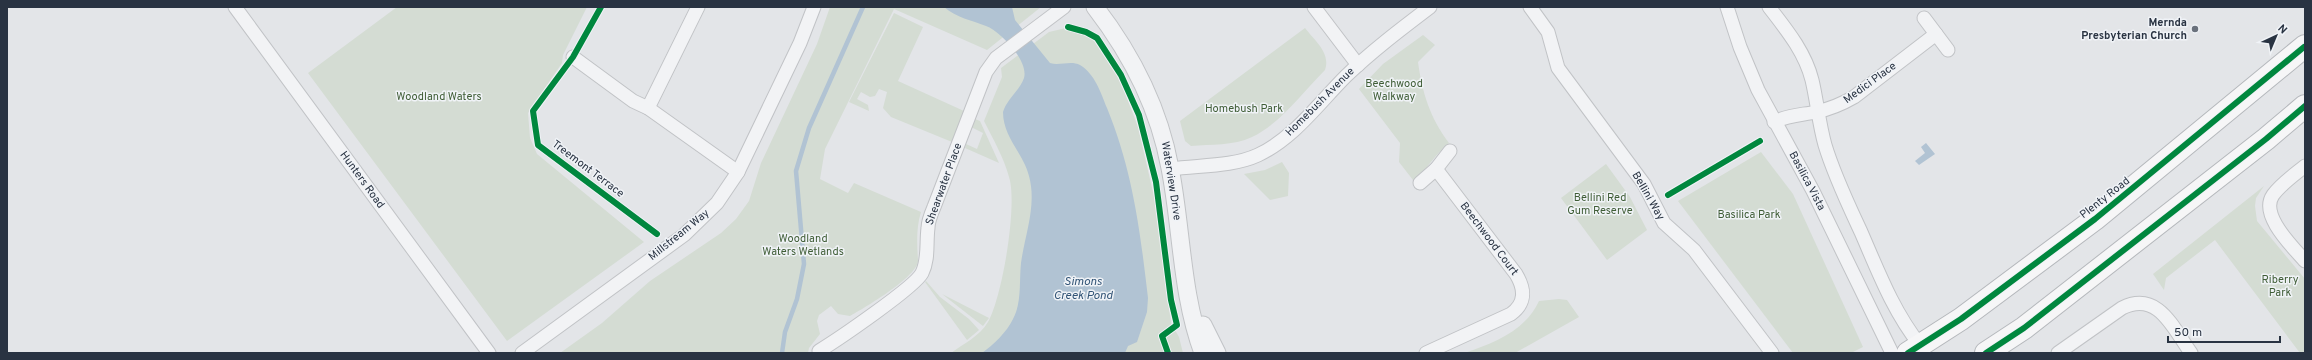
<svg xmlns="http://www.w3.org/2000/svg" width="2312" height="360" font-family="Overpass,sans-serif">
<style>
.green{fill:#d4dcd3}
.water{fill:#b1c3d3}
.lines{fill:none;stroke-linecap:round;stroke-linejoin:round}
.stream{stroke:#b1c3d3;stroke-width:4.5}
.minor-casing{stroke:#c1c3c6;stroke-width:15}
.tertiary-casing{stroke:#c1c3c6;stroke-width:19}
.trunk-casing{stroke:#b5b8bc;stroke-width:24}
.minor{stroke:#f2f3f5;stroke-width:13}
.tertiary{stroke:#f2f3f5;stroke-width:17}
.trunk{stroke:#f6f6f7;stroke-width:22}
.cycleway-casing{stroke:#f0f3f7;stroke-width:8}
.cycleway{stroke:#00873e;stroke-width:6}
.poi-dot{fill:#6a717c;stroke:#f0f3f7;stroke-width:1.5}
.labels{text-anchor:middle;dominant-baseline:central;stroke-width:3;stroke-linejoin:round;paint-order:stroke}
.poi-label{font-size:11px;font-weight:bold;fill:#293342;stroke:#f0f3f7;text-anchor:end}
.street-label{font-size:11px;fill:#293342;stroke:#f0f3f7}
.park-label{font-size:11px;fill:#3f5d36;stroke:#f0f3f7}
.water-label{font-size:12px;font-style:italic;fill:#325476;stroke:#f0f3f7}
</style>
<rect width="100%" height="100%" fill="#e3e5e8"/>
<g class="green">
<polygon points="397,7 587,7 563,55 562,63 528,113 530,138 537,154 644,242 507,341 308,73"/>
<path d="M830,7h211l-54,43 -93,-41 -69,140 -5,30 28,14 6,-10 67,29c-5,15 -4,34 -3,48 1,16 -54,48 -68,56l-12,-2 -7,-8 -12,9 -2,6 3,13 -11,14 -1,5h-248l42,-30 48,-42 71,-48 15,-14 13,-18 12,-38 56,-119z"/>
<polygon points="894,13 923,27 898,81 964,111 952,142 891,117 883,108 887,92 879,89 875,96 870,97 861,92 857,99 868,105 869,111 849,102"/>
<path d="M1066,28l13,6 12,2 29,44 18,47 17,74 16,122 8,14 4,16h-232c12,-9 29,-17 37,-31 14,-24 30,-118 21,-145 -5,-19 -16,-38 -25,-56l18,-44 -1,-9 48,-36z"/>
<path d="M1305,28c10,13 26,25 20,42 -22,22 -45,54 -73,67 -19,9 -41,7 -61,9l-6,-5 -5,-20z"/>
<path d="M1423,35l12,10 -17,17c4,30 12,56 31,81 -15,12 -20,25 -36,37l-14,-18 1,-19 -41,-54 24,-25z"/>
<polygon points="975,119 980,121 999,163 965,148 966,144 977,149 983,133 971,127"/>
<polygon points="1761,152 1793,194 1863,347 1851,353 1793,353 1678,201"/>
<polygon points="1282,162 1289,173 1288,196 1270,200 1244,174 1265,170"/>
<polygon points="1606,164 1630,197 1647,230 1607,260 1561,198"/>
<polygon points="2264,186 2256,198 2255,206 2257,221 2305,279 2305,353 2300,353 2215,240 2166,278 2164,290 2153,274"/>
<polygon points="926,281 940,297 969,319 979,330 967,340 925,282"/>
<polygon points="942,294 989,318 983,326"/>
<path d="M1559,299l8,1 12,17 -64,36h-51c30,-10 61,-22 75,-52z"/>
</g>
<g class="water">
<path d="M944,7h68l3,13 35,43c10,3 21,-3 30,2 15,9 21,28 27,43 26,64 33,122 41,190l-1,14 -10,30 -9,4 -3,7h-143c11,-8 25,-21 31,-34 9,-17 6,-37 8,-56 4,-29 16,-58 8,-87 -6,-23 -26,-39 -26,-64 4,-13 17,-22 21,-34 5,-17 -24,-47 -38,-52 -15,-6 -29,-8 -42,-19z"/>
<polygon points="1926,143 1935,154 1919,165 1915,161 1925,153 1921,147"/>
</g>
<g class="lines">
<polyline class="stream" points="782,353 785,332 797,299 804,264 796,171 809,128 863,7"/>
<g class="minor-casing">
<g id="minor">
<polyline points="235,7 489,353"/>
<polyline points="1314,7 1358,65"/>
<polyline points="1530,7 1548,32 1558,68 1644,184 1664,223 1694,250 1772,353"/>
<polyline points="1727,7 1740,47 1758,90 1813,191 1892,353"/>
<path d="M1769,7c17,22 36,45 43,73 5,21 7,44 13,65 9,30 23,59 36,87 17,39 32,79 59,113"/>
<polyline points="1924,18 1948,50"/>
<polyline points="573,57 633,101 648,108 738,172"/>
<polyline points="648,108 698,7"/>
<path d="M1774,122c14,-7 27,-7 42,-10 14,-3 26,-8 38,-15l82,-63"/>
<path d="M2305,166c-11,9 -24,18 -32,29 -14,20 20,52 32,66"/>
<path d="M1171,169c27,-4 61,-2 87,-14 36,-17 60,-51 88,-79 26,-25 55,-47 84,-69"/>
<polyline points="1420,183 1436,169 1450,151"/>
<path d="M819,351c18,-11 96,-64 103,-78 7,-14 4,-30 6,-45 0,-7 3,-14 6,-21l52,-135 10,-14 68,-51"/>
<polyline points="522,353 684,235 717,203 738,172 800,43 814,7"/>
<path d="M1426,353l85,-39c15,-11 14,-25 5,-40l-80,-105"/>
<path d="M2058,353l64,-45c36,-18 51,20 69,45"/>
</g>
</g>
<g class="tertiary-casing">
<g id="tertiary">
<path d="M1095,7c37,48 64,101 75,161 12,61 11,126 33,185"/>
<polyline points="1203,325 1217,353"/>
</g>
</g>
<g class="trunk-casing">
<g id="trunk">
<polyline points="1908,353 1961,319 2095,219 2305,46"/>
<polyline points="1986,353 2024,328 2266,139 2305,106"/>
</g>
</g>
<use href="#minor" class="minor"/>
<use href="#tertiary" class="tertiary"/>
<use href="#trunk" class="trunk"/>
<g class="cycleway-casing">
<g id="cycleway">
<polyline points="601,7 573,57 533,111 538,145 657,234"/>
<polyline points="1068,27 1086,32 1097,38 1121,75 1139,115 1156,182 1171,300 1177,325 1162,336 1168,353"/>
<polyline points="1668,195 1760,141"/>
<polyline points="1908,353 1961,319 2095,219 2304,47"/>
<polyline points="1986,353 2024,328 2266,139 2305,106"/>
</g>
</g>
<use href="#cycleway" class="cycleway"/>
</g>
<circle class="poi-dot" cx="2195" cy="29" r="4"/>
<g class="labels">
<g class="poi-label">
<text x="2187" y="23">Mernda<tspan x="2187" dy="13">Presbyterian Church</tspan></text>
</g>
<g class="street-label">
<text transform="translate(1870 83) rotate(-36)">Medici Place</text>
<text transform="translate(1320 102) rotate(-45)">Homebush Avenue</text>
<text transform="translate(588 169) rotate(37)">Treemont Terrace</text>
<text transform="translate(362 180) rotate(54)">Hunters Road</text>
<text transform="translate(1171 181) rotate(81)">Waterview Drive</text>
<text transform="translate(1807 181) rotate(62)">Basilica Vista</text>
<text transform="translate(944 184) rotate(-70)">Shearwater Place</text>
<text transform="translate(1648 196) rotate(60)">Bellini Way</text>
<text transform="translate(2105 198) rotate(-38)">Plenty Road</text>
<text transform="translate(679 235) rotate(-39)">Millstream Way</text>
<text transform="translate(1489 239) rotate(53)">Beechwood Court</text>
</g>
<g class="park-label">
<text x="1394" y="84">Beechwood<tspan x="1394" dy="13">Walkway</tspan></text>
<text x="439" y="97">Woodland Waters</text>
<text x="1244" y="109">Homebush Park</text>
<text x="1600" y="198">Bellini Red<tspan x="1600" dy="13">Gum Reserve</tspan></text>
<text x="1749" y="215">Basilica Park</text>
<text x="803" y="239">Woodland<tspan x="803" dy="13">Waters Wetlands</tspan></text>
<text x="2280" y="280">Riberry<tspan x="2280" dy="13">Park</tspan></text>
</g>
<g class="water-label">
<text x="1083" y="282">Simons<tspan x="1083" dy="14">Creek Pond</tspan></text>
</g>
</g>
<rect width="2312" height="360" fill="none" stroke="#293342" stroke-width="16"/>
<g transform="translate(2276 36) rotate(44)" stroke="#f0f3f7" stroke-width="3" paint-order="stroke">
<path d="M0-3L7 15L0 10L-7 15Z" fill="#293342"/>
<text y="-6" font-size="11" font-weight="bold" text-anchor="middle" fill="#293342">N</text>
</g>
<path d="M2168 336v6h112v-6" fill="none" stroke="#293342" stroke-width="2"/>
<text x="2174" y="336" font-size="12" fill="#293342" stroke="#f0f3f7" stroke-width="3" paint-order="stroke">50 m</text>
</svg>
